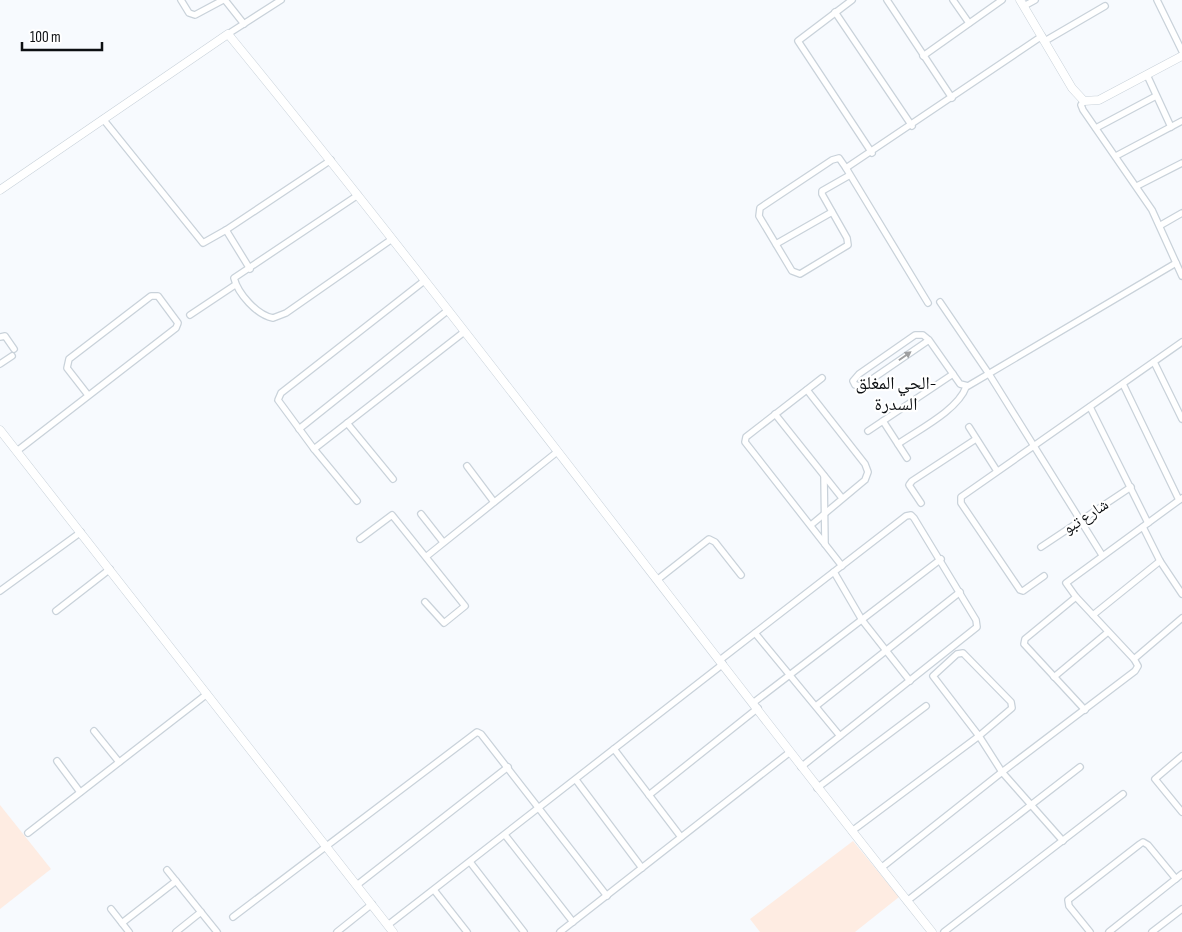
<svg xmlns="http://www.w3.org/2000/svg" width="1182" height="932" font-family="'Sofia Sans Condensed','Noto Naskh Arabic',sans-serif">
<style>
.industrial{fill:#feece2}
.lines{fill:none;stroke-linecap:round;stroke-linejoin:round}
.minor-casing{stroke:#c9d2da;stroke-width:8}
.tertiary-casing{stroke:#c9d2da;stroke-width:9}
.minor{stroke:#fff;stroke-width:5.5}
.tertiary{stroke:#fff;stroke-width:8}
.oneway{fill:#9e9fa0}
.labels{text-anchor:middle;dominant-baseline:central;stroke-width:4.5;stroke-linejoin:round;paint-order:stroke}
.street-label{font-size:16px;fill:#0c0f12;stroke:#fff}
.neighbourhood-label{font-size:18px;fill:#0c0f12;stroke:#fff}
</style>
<rect width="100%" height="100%" fill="#f7fafe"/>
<g class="industrial">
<polygon points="0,805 51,869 0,909"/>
<polygon points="853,841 899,897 855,932 760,932 750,919"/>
</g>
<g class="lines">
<g class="minor-casing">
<g id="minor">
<polyline points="181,0 189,13 195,15 223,0"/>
<polyline points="225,0 244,24"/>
<polyline points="852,0 798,41 872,153"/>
<polyline points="887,0 952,98"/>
<polyline points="953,0 969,23"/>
<polyline points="1157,0 1182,51"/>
<polyline points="1024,6 1035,0"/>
<polyline points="835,12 912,126"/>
<polyline points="228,34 281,0"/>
<polyline points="1045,41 1105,6"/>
<polyline points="923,56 1002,0"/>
<polyline points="1147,75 1171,127"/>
<polyline points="1084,101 1081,105 1083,110 1152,210 1182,276"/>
<polyline points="103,119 203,243 226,230 331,160"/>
<polyline points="1096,128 1156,96"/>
<polyline points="1116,156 1182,121"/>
<polyline points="846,168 1042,36"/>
<polyline points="850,175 822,191 822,194 847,238 848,245 800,274 792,271 759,216 760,208 832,160 839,158 846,168 928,303"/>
<polyline points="1137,186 1182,163"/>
<path d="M358,195l-124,83c4,16 23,37 39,40l13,-5 106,-74"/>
<polyline points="1161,225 1182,213"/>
<polyline points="226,230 250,269"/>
<polyline points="776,244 832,212"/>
<polyline points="424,281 281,393 278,400 314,449 464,332"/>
<polyline points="940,302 989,374 1102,555"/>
<polyline points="190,315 235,285"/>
<polyline points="0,337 5,336 14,349"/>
<polyline points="929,340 862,386 855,385 853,381 859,374 915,335 923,335 929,340 960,384 968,386 1176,263"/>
<polyline points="1154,362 1182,419"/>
<polyline points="0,364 12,356"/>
<polyline points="822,378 746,437 745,442 842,566"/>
<polyline points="1123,384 1179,500"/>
<polyline points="807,390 865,464 868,472 865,480 811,525"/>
<polyline points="1090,407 1148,523"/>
<polyline points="775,414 842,498"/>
<polyline points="883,421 907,458"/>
<polyline points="347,423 393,479"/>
<polyline points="969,427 997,471"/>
<polyline points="299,429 447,311"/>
<polyline points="868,431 953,374"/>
<path d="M898,444c20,-14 60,-34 68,-57"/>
<polyline points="314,449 357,501"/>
<polyline points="17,451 176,328 178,323 158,296 151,296 69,359 67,368 88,395"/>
<polyline points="467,466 494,502"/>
<polyline points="824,476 825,544"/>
<polyline points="921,503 909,485 912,481 976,439"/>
<polyline points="421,514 443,542"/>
<polyline points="1143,527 1160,561 1182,594"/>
<polyline points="360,539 392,515 465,606 444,623 425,602"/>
<polyline points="1041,547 1131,487"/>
<polyline points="427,556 557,452"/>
<polyline points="834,572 862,620 910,681"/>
<polyline points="1044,576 1023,591 1020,590 961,503 961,497 1182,342"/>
<polyline points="657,580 709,539 715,542 741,575"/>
<polyline points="0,591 81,532"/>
<polyline points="1076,597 1025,639 1024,644 1085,710"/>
<polyline points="56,611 110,569"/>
<polyline points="1093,615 1160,561"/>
<polyline points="755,633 840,736"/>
<polyline points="1134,659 1182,618"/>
<polyline points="720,660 906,516 911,515 914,518 976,620 977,627 801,767"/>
<polyline points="1054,677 1108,632"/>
<polyline points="753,703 941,559"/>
<polyline points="816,706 960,592"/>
<polyline points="94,731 119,762"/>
<polyline points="614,749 681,837"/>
<polyline points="1182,756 1155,779 1182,812"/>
<polyline points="57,761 80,792"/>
<polyline points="576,780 642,868"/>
<polyline points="817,788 926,706"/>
<polyline points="649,795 758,708"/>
<polyline points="852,831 979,736 1012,708 1011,702 963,653 957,654 933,676 979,736 1002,772 1063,841"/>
<polyline points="28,833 207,694"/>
<polyline points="505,835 573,922"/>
<polyline points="470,862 524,932"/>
<polyline points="881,868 1002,772 1135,671 1138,666 1134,659 1076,597 1066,583 1182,498"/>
<polyline points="167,870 217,932"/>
<polyline points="357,885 508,767"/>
<polyline points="434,890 467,932"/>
<polyline points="907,901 1080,767"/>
<polyline points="111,909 129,932"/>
<polyline points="233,917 477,732 481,734 607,896"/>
<polyline points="122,923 176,881"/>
<polyline points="388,925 723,664"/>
<polyline points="176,932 201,912"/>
<polyline points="337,932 372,904"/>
<polyline points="560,932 790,752"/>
<polyline points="944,932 1123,794"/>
<polyline points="1090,932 1069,906 1068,900 1140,844 1143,842 1148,845 1176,879"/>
<polyline points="1109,932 1182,874"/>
<polyline points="1152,932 1182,909"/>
</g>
</g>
<g class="tertiary-casing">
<g id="tertiary">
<polyline points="1020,0 1072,88 1084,101 1099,100 1182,56"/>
<path d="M0,190l228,-156c241,295 467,601 704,898"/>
<polyline points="0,430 393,932"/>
</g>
</g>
<use href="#minor" class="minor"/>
<use href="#tertiary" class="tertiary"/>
</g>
<defs><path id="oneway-solid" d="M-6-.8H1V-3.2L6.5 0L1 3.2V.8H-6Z" transform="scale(1.25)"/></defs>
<use class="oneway" href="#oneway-solid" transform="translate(905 356) rotate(-35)"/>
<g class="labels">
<g class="street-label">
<text transform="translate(1086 517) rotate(-33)">شارع تبو</text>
</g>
<g class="neighbourhood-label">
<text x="896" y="383">الحي المغلق-<tspan x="896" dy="21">السدرة</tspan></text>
</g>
</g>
<path d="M22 42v8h80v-8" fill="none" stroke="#0c0f12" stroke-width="2.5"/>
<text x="30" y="42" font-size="15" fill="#0c0f12" stroke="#ffffff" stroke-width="4" paint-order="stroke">100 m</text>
</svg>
